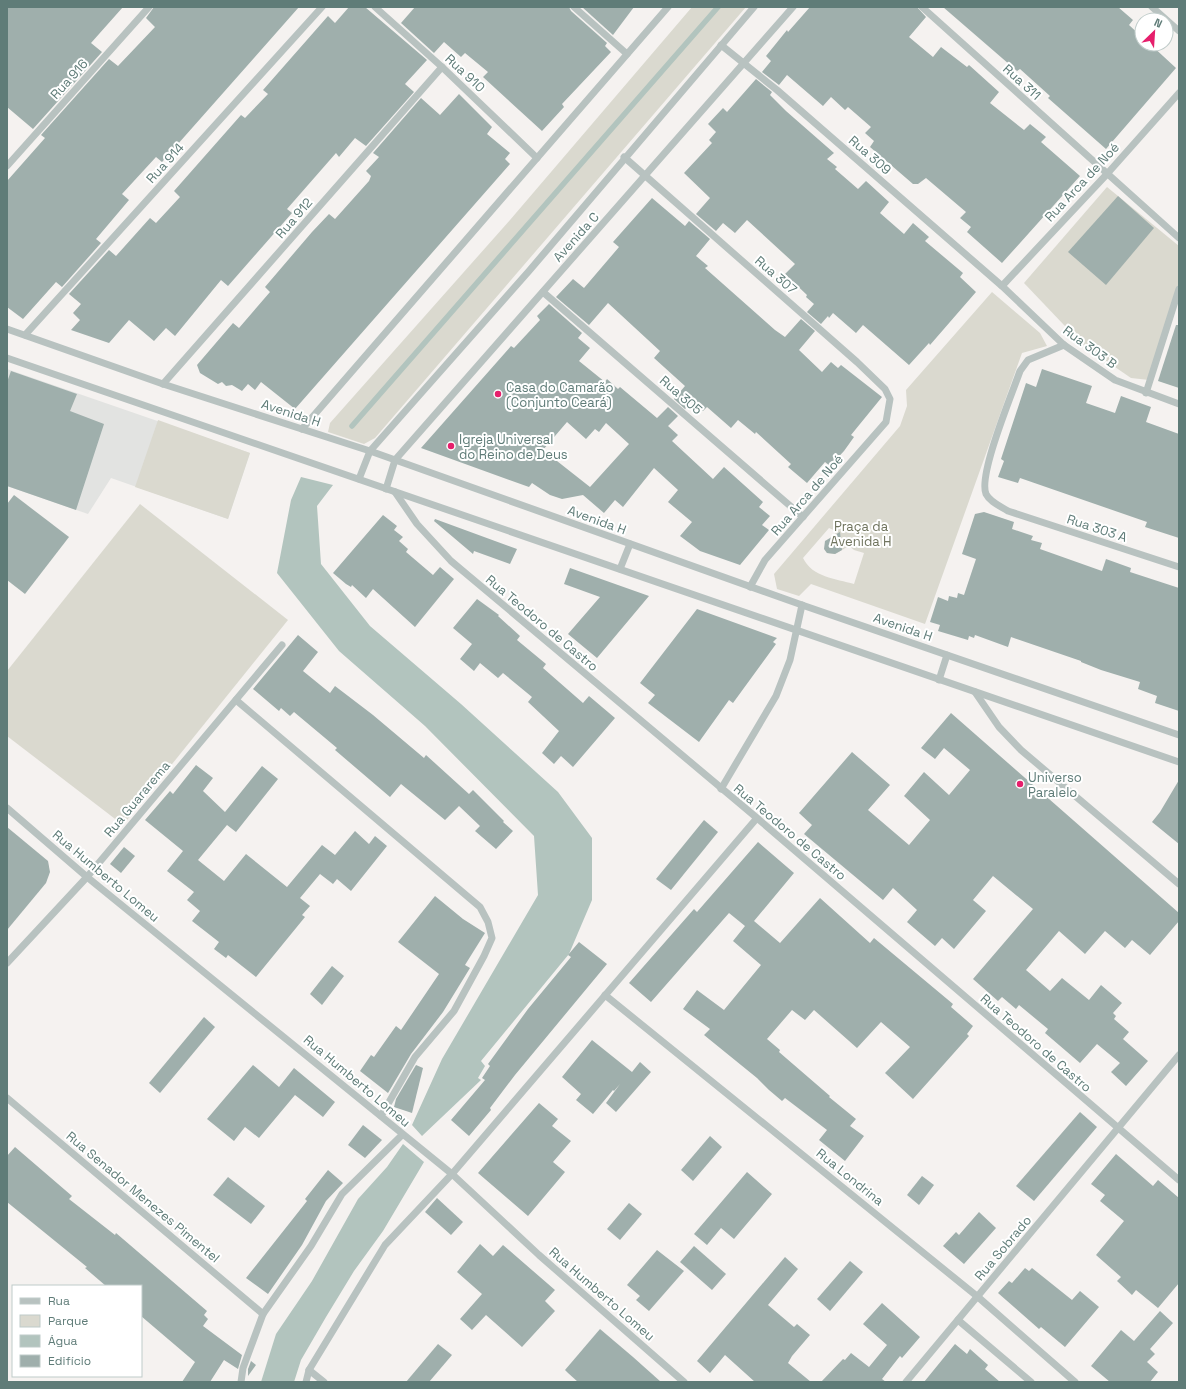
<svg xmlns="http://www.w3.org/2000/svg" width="1186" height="1389" font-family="'Space Grotesk',sans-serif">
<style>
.built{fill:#e2e3e1}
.green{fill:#dad9cf;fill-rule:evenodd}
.water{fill:#b2c4be}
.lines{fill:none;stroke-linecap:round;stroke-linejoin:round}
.stream{stroke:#b2c4be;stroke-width:5.5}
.building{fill:#9fafac;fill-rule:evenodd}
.minor{stroke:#b8c2c0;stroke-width:7}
.poi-dot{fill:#e61f6c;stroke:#fff;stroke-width:1.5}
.labels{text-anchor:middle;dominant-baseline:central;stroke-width:4;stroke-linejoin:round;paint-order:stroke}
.street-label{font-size:13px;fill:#5f7c78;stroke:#fff}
.poi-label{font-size:13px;fill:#5f7c78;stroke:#fff;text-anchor:start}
.park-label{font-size:13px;fill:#70745e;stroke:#fff}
</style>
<rect width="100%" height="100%" fill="#f5f2f0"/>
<polygon class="built" points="7,369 250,453 228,519 111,478 88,514 7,486"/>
<g class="green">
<polygon points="692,7 746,7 375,438 364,444 328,432 330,423 510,220"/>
<polygon points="1107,187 1179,246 1179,285 1149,380 1131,378 1083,345 1024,283"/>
<path d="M992,292l48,41 7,13 -25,7 -97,271 -114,-40 -12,12 -22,-7 -3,-15 126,-148 7,-20 -1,-16zM829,528l7,3 -1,4 -10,8v7l2,3 8,1 14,-8 5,4 10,3 -10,31c-18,-5 -42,-7 -51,-26z"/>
<polygon points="158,420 250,453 228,519 135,487"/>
<polygon points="140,504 288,620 123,825 7,736 7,671"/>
</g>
<g class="water">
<polygon points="301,477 333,485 317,506 321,564 370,626 461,704 558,792 592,838 592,900 569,954 481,1061 485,1066 478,1078 481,1080 422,1136 412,1125 442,1059 538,895 534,836 425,726 339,651 277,573 291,500"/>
<polygon points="403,1144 424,1162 383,1231 354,1271 326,1317 301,1360 294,1382 261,1382 276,1334 312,1281 358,1199 387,1167"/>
</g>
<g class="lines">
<polyline class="stream" points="352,426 718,7"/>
</g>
<g class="building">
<polygon points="7,7 123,7 91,43 102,52 33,129 7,107"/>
<polygon points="154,7 299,7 162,162 156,157 122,194 129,200 96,239 101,243 62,287 56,282 23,319 7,307 7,181 45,138 41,135 109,59 118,66 155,27 146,18"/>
<polygon points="349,7 365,7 427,60 405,84 414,92 366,146 355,138 339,157 336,153 287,209 292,213 228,286 221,280 175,336 166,328 154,341 129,320 109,343 71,330 80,320 73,313 81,304 69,294 109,250 116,256 150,218 156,223 180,197 174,191 241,115 245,118 268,94 263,90 328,16 335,23"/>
<polygon points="415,7 569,7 571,11 607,43 605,46 611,52 562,104 564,107 542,131 483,77 488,72 465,53 461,57 444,42 434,53 401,23"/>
<polygon points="582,7 634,7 613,35"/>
<polygon points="810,7 917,7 926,17 909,37 933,57 941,47 967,67 969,65 999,92 990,103 1024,130 1030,124 1046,137 1041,142 1080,176 1002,263 967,232 971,227 960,218 966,212 926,178 918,184 913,184 870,147 874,141 865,133 871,127 848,107 845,110 831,97 823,106 787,75 779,85 762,72 771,61 766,56 787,30 788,32"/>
<polygon points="943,7 1118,7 1133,20 1129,25 1142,37 1142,44 1150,44 1176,68 1106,149 1048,98 1050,96 1020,69 1017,71"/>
<polygon points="756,79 772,92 770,95 786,111 834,153 827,159 837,167 835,169 858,189 866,181 889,202 880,213 904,234 913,223 929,237 925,241 963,273 960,277 976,292 930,345 929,343 909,365 863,325 856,333 833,313 829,318 828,316 821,324 807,312 814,304 806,297 807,295 785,274 795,264 747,220 735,233 723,223 716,231 696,214 710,198 684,173 712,143 709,140 716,132 708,124 723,108 727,112"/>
<polygon points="459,94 492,127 487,134 510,153 505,159 510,164 295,409 261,382 255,390 248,384 242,391 232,385 226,386 222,382 218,384 200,373 197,365 233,323 239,328 270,292 265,287 312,232 329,214 335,219 369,181 371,176 366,171 379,157 373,153 421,98 440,115"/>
<polygon points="1118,196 1154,228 1106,285 1068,252"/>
<polygon points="652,198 685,226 689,221 710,239 696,256 708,266 705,268 775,330 785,337 801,319 815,331 799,350 822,372 831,362 838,368 841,365 882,397 851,435 854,437 844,451 830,466 825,462 807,483 788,467 791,464 756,432 755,434 738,420 731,428 707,407 703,411 692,402 685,409 674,399 685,386 654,358 660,351 608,303 589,325 556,297 573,279 584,288 619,247 613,242"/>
<path d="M549,304l33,29 -4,5 12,10 -11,13 26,21 2,-3 11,10 2,-2 37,31 11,-11 10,9 -10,10 10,9 -6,6 41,38 11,-12 39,35 -4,5 11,9 -8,9 7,5 -29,35 -40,-14 -20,-15 12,-14 -24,-20 10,-12 -24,-22 -31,39 -8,-7 -11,13 -21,-18 -21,4 -12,-4 -18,-12 -3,4 -108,-39 90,-102 3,2 26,-28 -3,-4zM567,422l19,17 9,-10 4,3 7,-9 23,21 -39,43 -47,-37z"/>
<polygon points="1176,325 1179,325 1179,388 1158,381"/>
<polygon points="1042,369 1092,386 1086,403 1115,413 1121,396 1151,407 1146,422 1179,434 1179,538 1145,527 1147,522 1020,478 1018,483 998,477 1004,461 1001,459 1026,383 1036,387"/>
<polygon points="11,371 77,394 70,411 104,424 76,510 7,486 7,382"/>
<polygon points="14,495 69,537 25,594 7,580 7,504"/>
<polygon points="984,512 1014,522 1012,529 1033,536 1031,540 1042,543 1040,549 1102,571 1106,559 1131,568 1130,572 1179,588 1179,711 1155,703 1157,696 1138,689 1140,682 1101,670 1081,662 1081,661 1011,637 1008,647 975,635 974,638 969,636 968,640 938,631 940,625 930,622 938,597 948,601 949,596 957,598 958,593 964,595 976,559 962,554 975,514"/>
<polygon points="383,515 397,526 394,530 403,537 399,541 408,549 406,552 433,575 440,567 454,579 415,627 373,589 366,598 352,585 351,587 346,584 333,573"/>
<polygon points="435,519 517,549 510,564 474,551 473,554 434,521"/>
<polygon points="840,532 842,550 835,554 827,553 824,549 825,541"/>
<polygon points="570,568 649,596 597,658 568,634 600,597 564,584"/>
<polygon points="477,599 499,615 498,616 520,636 517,640 546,664 543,668 583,703 589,696 615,718 573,767 561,756 554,764 542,753 559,731 528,702 532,697 503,673 498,678 480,663 474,671 460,659 472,644 453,628"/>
<polygon points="697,609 777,638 773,642 776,644 733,703 729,700 699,742 648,703 655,695 640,683"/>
<polygon points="298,635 318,652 303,671 330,693 335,686 373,715 424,758 426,755 469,794 473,790 504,821 503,822 513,831 496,849 475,831 480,826 459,806 445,820 401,784 390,797 335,750 337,748 294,712 290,716 281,708 279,711 253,689"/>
<polygon points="951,713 1179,913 1179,921 1150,955 1132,940 1125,948 1105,931 1085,954 1059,931 1026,970 1050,991 1062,978 1089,1000 1101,985 1122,1003 1113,1013 1116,1016 1114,1019 1129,1032 1123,1039 1148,1061 1126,1086 1111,1072 1120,1063 1097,1044 1080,1063 1045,1033 1048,1029 1019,1005 1016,1009 1002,997 998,1001 973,979 1033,909 993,876 973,900 986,911 954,949 942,938 935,946 907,922 917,910 893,888 883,900 804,834 812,825 799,813 852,752 890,785 868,810 909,845 930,820 904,796 924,772 949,795 970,770 944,748 935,759 921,748"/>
<polygon points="196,765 213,778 203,791 225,812 262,766 278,779 236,832 227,825 198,860 224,881 246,854 287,887 322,845 335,855 355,831 369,844 375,836 387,846 351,891 337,879 333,884 320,874 300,898 310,906 302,915 305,917 256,977 228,955 226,958 214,949 219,942 192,921 200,911 187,900 194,892 167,871 183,851 145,820 170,791 173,794"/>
<polygon points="1179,780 1179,844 1152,822 1160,812"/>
<polygon points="704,820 718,832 671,890 656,879"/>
<polygon points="7,827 48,861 50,872 46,883 7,930"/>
<polygon points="758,842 794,873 754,921 780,943 820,898 870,943 874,938 953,1004 951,1007 973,1026 967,1034 969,1036 913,1099 885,1073 910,1047 881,1022 857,1048 814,1010 805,1020 792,1010 767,1039 780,1050 779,1052 830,1096 829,1097 856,1119 850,1126 864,1136 845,1161 819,1140 827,1130 785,1098 782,1101 769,1090 757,1078 704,1035 710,1029 683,1009 697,990 724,1010 761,965 733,941 745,926 729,913 651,1002 629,983 694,909 697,912"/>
<polygon points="124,847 135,856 121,873 110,864"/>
<polygon points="435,896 463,919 485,933 465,965 470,968 443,1012 411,1054 388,1093 360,1071 371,1055 374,1057 396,1026 401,1030 439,974 398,942"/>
<polygon points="579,942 607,964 515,1075 490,1108 491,1110 469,1136 451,1120 485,1080 482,1078 490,1066 488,1064 528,1009 571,957 568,955"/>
<polygon points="332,966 344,976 322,1005 310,994"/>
<polygon points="204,1017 215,1027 160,1093 149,1083"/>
<polygon points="592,1040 632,1072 640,1062 651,1072 616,1112 606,1103 620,1084 614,1091 613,1090 593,1114 576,1100 581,1094 562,1077"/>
<polygon points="253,1065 279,1087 294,1068 335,1102 323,1117 295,1095 259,1138 245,1127 234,1141 207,1119"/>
<polygon points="416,1065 423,1068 412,1113 394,1107 396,1099"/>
<polygon points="539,1103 558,1119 552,1126 571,1141 553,1162 565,1172 528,1216 478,1173"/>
<polygon points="1080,1112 1097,1127 1034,1201 1016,1186"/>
<polygon points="363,1125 382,1140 365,1158 348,1145"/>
<polygon points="710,1136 722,1147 693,1181 681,1170"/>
<polygon points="15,1147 72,1196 69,1199 115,1235 116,1233 207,1311 204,1315 208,1319 203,1326 242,1355 238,1369 224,1360 210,1382 182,1382 195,1362 141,1316 141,1286 106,1286 85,1268 87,1267 7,1202 7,1156"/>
<polygon points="1116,1154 1153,1186 1158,1180 1179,1198 1179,1283 1158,1308 1136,1290 1132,1295 1117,1281 1121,1277 1096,1255 1124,1221 1100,1201 1105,1195 1091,1184"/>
<polygon points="328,1170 343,1183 326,1201 302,1245 268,1294 246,1278 292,1220 307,1201 305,1199"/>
<polygon points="747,1172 772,1194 734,1239 721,1228 707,1245 694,1234"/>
<polygon points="922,1176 934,1185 919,1205 907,1195"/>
<polygon points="228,1177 265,1206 251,1224 213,1195"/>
<polygon points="437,1198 463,1222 451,1235 425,1212"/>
<polygon points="629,1203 642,1214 620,1240 607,1229"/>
<polygon points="979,1212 996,1228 964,1264 943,1246 956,1232 959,1235"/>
<polygon points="480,1244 493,1256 503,1245 555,1290 545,1301 555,1311 522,1347 486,1315 472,1330 460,1319 482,1294 457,1272"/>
<polygon points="694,1246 726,1274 712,1290 680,1262"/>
<polygon points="657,1250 684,1271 649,1311 636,1300 640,1296 627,1285"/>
<polygon points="785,1257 798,1269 768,1305 794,1327 797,1324 810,1335 792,1356 788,1363 811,1382 755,1382 725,1355 710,1373 697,1361"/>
<polygon points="850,1261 863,1272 830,1311 817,1299"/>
<polygon points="1025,1268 1029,1271 1032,1268 1072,1300 1080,1291 1099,1307 1065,1347 1041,1327 1039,1329 998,1293 1009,1281 1012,1283"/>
<polygon points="882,1303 920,1337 902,1358 900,1356 882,1379 886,1382 821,1382 843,1359 845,1360 851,1353 869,1367 887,1345 863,1324"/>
<polygon points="1160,1311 1173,1323 1150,1349 1155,1354 1147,1362 1158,1372 1150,1382 1110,1382 1091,1366 1121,1330 1134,1341"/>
<polygon points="600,1329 633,1357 661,1382 578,1382 568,1373 565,1370"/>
<polygon points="438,1344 452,1355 429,1382 406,1382"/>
<polygon points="955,1344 967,1354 970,1349 988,1365 985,1369 1000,1382 924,1382"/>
<polygon points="251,1361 256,1365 248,1376 248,1369"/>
</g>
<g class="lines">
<g class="minor">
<polyline points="375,7 442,67 537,158"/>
<polyline points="574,7 627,54"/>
<polyline points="922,7 1179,238"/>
<polyline points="1152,7 1179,31"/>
<polyline points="721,45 777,90 1002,286 1064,345 1115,380 1179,404"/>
<polyline points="624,157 857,362 885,389 890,399 886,422 765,560 750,587"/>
<polyline points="7,166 149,7"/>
<polyline points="1002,286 1107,174 1179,93"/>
<polyline points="543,292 803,517"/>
<polyline points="7,329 163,384 370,451 802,605 1179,735"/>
<polyline points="25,335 322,7"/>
<path d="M1064,345l-36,15 -8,11c-8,23 -42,104 -34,123 4,8 14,12 22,17l171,56"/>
<polyline points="7,358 1179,762"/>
<polyline points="163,384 442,67"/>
<polyline points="1146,393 1179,289"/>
<polyline points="302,429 668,7"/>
<polyline points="359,479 370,451 529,271 754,7"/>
<polyline points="386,489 395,460 793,7"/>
<polyline points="395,492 417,524 451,561 757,818 1179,1180"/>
<polyline points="620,569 630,544"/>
<polyline points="939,680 947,655"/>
<polyline points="975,692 999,727 1021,750 1179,884"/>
<polyline points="236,700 480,907 488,922 492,938 484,956 454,1011 415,1057 381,1116"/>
<polyline points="721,789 776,696 790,660 802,605"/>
<polyline points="7,808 87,877 452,1174 539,1255 684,1382"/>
<polyline points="7,963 87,877 282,645"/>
<polyline points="605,995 978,1297 1075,1382"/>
<polyline points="7,1098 263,1314"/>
<polyline points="958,1320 1031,1382"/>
<polyline points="309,1370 324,1382"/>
<polyline points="241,1382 243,1368 263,1314 311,1246 342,1194 402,1135"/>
<polyline points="306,1382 309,1370 385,1245 452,1174 757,818"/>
<polyline points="906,1382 1179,1055"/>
</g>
</g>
<g class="poi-dot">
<circle cx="498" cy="394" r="4"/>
<circle cx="451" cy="446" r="4"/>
<circle cx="1020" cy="784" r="4"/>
</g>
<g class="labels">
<g class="street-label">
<text transform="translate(465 73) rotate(43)">Rua 910</text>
<text transform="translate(69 79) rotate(-48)">Rua 916</text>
<text transform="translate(1022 82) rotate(42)">Rua 311</text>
<text transform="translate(870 155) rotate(41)">Rua 309</text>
<text transform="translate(165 163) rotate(-48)">Rua 914</text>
<text transform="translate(1082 182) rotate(-47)">Rua Arca de Noé</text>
<text transform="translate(294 218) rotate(-49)">Rua 912</text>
<text transform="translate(576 237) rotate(-48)">Avenida C</text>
<text transform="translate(776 275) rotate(41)">Rua 307</text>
<text transform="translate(1090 347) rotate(36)">Rua 303 B</text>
<text transform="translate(681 395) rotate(41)">Rua 305</text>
<text transform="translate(291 413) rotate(18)">Avenida H</text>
<text transform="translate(807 495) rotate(-49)">Rua Arca de Noé</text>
<text transform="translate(597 520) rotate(20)">Avenida H</text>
<text transform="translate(1097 528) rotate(18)">Rua 303 A</text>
<text transform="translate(542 623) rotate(40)">Rua Teodoro de Castro</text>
<text transform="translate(903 627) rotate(19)">Avenida H</text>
<text transform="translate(137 799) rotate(-50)">Rua Guararema</text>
<text transform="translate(790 832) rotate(40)">Rua Teodoro de Castro</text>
<text transform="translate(106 876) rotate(40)">Rua Humberto Lomeu</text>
<text transform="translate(1036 1043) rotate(41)">Rua Teodoro de Castro</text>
<text transform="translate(357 1081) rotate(40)">Rua Humberto Lomeu</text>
<text transform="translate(850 1177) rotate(39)">Rua Londrina</text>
<text transform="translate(143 1197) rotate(40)">Rua Senador Menezes Pimentel</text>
<text transform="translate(1003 1248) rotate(-50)">Rua Sobrado</text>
<text transform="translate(602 1294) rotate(41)">Rua Humberto Lomeu</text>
</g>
<g class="poi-label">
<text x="506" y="387">Casa do Camarão<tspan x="506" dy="15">(Conjunto Ceará)</tspan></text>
<text x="459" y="439">Igreja Universal<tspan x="459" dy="15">do Reino de Deus</tspan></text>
<text x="1028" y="777">Universo<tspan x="1028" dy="15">Paralelo</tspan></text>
</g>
<g class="park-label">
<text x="861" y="526">Praça da<tspan x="861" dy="15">Avenida H</tspan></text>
</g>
</g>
<rect width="1186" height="1389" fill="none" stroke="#5f7c78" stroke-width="16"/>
<rect x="12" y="1285" width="130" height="92" fill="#ffffff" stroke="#bfcbc9"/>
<rect x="20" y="1298" width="20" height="6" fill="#b8c2c0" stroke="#bfcbc9"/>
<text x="48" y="1305" font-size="12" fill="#5f7c78">Rua</text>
<rect x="20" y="1315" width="20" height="12" fill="#dad9cf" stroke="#bfcbc9"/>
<text x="48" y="1325" font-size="12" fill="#5f7c78">Parque</text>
<rect x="20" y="1335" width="20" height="12" fill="#b2c4be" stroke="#bfcbc9"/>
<text x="48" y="1345" font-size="12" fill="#5f7c78">Água</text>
<rect x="20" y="1355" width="20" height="12" fill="#9fafac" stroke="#bfcbc9"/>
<text x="48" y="1365" font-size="12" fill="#5f7c78">Edifício</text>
<g transform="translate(1154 32) rotate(25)"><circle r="19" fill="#ffffff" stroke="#bfcbc9"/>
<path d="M0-3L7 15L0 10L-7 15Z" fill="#e61f6c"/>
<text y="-6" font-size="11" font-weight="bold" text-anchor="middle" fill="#5f7c78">N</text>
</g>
</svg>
